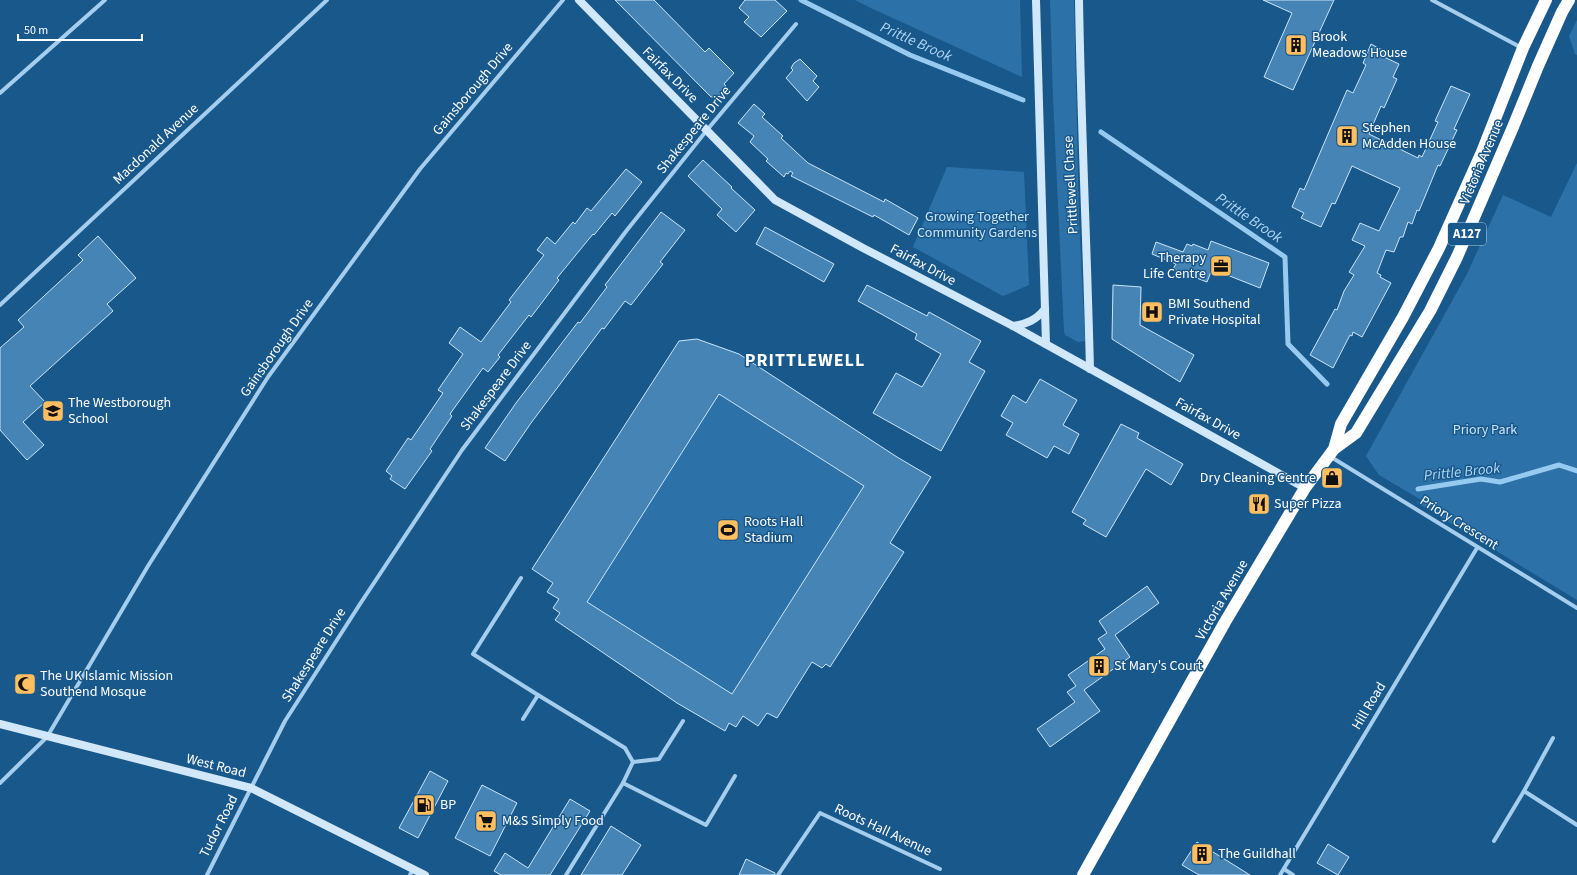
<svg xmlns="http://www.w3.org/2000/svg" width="1577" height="875" font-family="'Source Sans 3',sans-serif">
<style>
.green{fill:#2c72a9}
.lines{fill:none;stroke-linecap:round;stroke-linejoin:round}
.stream{stroke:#97caf0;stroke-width:5}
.building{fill:#4684b5;stroke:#cae5fa;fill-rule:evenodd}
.street{stroke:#a4cdee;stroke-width:4}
.secondary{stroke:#d1e7fa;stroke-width:8}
.highway{stroke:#fff;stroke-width:12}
.labels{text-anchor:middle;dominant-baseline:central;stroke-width:3;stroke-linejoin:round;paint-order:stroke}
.shield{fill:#19588b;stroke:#bacddc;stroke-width:1}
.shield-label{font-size:13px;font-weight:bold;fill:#fff}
.poi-label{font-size:14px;fill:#fff;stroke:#19588b;text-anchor:start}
.street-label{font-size:14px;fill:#fff;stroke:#19588b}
.park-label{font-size:14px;fill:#cae5fa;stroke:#19588b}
.water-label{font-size:15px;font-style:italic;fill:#b0d7f5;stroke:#19588b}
.district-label{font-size:18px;font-weight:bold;letter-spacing:1px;fill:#fff;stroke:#19588b}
</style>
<rect width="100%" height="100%" fill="#19588b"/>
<g class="green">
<polygon points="855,0 1020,0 1022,77 873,9"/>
<polygon points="1050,0 1074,0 1079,219 1085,341 1078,342 1065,335 1064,331 1053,98"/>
<polygon points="1577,20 1577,55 1575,54 1569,36"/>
<polygon points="1577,163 1577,600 1416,502 1423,501 1379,475 1366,456 1467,274 1503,195 1551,217"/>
<polygon points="947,167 1024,172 1029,285 1003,296 913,247"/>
<polygon points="697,339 739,354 897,457 931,477 890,542 904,552 830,667 826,664 822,668 812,662 777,718 767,713 758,726 743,716 736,727 729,723 725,731 677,703 555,620 560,613 553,608 558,599 547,592"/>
</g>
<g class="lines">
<g class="stream">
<polyline points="801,0 910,55 1023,100"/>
<polyline points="1101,132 1285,257 1288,344 1327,384"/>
<polyline points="1418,489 1481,479 1500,482 1559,465 1577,471"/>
</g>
</g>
<g class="building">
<polygon points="615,0 654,0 705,52 709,48 734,73 724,84 726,86 717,97 711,97"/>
<polygon points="745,0 775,0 787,11 761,37 744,22 749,17 739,8"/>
<polygon points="1263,0 1334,0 1293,90 1264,77 1292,13"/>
<polygon points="1371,44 1386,52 1384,57 1399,64 1393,77 1397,79 1384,108 1381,106 1369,134 1418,158 1419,155 1422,157 1438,122 1435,121 1451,86 1470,94 1454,129 1457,130 1440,166 1438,165 1419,211 1417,210 1412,224 1408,222 1403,237 1400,237 1394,252 1386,250 1377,273 1381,275 1380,277 1391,283 1362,337 1353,332 1352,336 1350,335 1333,368 1310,355 1335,309 1337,310 1344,291 1354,275 1349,272 1365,246 1352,240 1360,223 1379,231 1400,188 1352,166 1335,204 1332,203 1321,227 1301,218 1304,213 1292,207 1300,188 1304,190 1347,90 1353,93 1366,65 1363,63"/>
<polygon points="800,59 817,76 813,81 819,87 807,101 786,78 793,70 791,68 794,63"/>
<polygon points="754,104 765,114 762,117 783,136 781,138 808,163 884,202 885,199 918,218 909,235 874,215 873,217 791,176 793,173 790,171 788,174 786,173 784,177 766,161 768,159 750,142 754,136 738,123"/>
<polygon points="703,160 732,187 731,188 755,210 736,232 717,215 722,209 688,176"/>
<polygon points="626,169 642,182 615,216 612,213 594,235 593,234 557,278 559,280 531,317 529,315 498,355 500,357 488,372 483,368 450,414 452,416 430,449 432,451 405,489 390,479 392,476 386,471 408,438 411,440 443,393 438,390 463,354 449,343 460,327 481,342 511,302 509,300 544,255 537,250 547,237 555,244 573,222 575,224 587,208 591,211"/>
<polygon points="661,212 685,230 660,262 663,264 631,305 625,301 604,329 602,328 531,423 505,461 485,448 516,403 578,322 580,323 607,287 605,285"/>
<polygon points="765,227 834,264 824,282 756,244"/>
<polygon points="98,236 136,278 107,304 113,311 30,386 45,402 23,422 44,445 27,460 0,430 0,348 24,327 18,320 83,260 78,255"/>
<polygon points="1211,241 1269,263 1260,288 1212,269 1207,282 1173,269 1176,264 1152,254 1156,242 1183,252 1187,244 1192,246 1193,244 1208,250"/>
<polygon points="867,285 927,316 929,312 981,341 969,362 985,371 941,451 873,413 896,373 922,387 941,354 915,339 917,334 858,301"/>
<polygon points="1113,285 1141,287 1140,325 1194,355 1180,382 1112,339"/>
<path d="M697,339l42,15 158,103 34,20 -41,66 14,9 -74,115 -4,-3 -4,4 -10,-6 -35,56 -10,-5 -9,13 -15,-10 -7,11 -7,-4 -4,8 -48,-28 -122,-83 5,-7 -7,-5 6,-9 -12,-7 6,-9 -21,-14 147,-228zM719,394l145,92 -132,208 -145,-92z"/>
<polygon points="1040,379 1077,400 1063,425 1079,434 1069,454 1054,446 1047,458 1006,435 1013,423 1001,416 1013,395 1026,403"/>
<polygon points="1121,424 1139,433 1137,438 1183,464 1171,485 1146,469 1106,537 1083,524 1086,520 1072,512"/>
<polygon points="1147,586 1159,603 1115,635 1130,657 1084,690 1100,711 1050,747 1037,729 1075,702 1067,692 1076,686 1068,675 1105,649 1098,639 1107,633 1099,621"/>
<polygon points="430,771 448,781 418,838 399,828"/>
<polygon points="482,785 517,803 490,856 455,838"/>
<polygon points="570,799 590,811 550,875 501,875 494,871 505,853 528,868"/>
<polygon points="611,826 641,845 622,875 581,875"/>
<polygon points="1197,842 1250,875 1199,875 1182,865"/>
<polygon points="1328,844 1349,857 1338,875 1317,863"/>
<polygon points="746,859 775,873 775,875 739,875"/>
</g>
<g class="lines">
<g class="street">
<polyline points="1432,0 1522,48"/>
<polyline points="0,93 105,0"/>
<polyline points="0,305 327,0"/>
<polyline points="1331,457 1577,608"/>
<polyline points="521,578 473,654 538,695"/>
<polyline points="523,719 538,695 625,748 633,762 623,783 566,875"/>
<polyline points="633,762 659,759 683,721"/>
<polyline points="0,783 47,737 148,566 268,377 420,169 563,0"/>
<polyline points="623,783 706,825 735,776"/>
<polyline points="1524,791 1577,825"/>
<polyline points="1494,841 1524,791 1553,738"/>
<polyline points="1284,869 1293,875"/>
<polyline points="207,875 285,721 360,604 462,450 627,230 707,130 796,24"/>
<polyline points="410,875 413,869"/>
<polyline points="778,875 820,813 940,869"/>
<polyline points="1280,875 1477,548"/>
</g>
<g class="secondary">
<polyline points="579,0 775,200 863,248 1013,326 1305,488"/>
<polyline points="1036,0 1046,344"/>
<path d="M1079,0c2,123 8,246 11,369"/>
<path d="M1013,326c14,-2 23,-6 32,-17"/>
<polyline points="0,724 251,788 425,875"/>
</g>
<g class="highway">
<polyline points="1334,449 1341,424 1403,317 1439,248 1482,152 1523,48 1546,0"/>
<polyline points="1083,875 1225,622 1305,488 1334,449 1356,433 1430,311 1457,257 1513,127 1538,66 1562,12 1569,0"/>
</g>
</g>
<defs>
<g id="building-square" transform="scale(1.15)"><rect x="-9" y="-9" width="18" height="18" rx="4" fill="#ffbf60" stroke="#19588b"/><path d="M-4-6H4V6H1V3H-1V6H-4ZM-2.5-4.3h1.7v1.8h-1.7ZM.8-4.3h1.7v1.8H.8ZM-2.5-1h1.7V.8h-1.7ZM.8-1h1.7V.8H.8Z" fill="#111"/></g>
<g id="office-square" transform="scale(1.15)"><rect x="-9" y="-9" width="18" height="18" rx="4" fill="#ffbf60" stroke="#19588b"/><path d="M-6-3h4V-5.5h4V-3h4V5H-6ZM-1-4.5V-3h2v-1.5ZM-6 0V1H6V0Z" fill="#111"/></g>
<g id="hospital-square" transform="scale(1.15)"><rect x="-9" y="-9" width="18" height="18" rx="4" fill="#ffbf60" stroke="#19588b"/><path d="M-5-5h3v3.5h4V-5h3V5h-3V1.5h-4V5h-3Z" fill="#111"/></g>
<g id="school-square" transform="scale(1.15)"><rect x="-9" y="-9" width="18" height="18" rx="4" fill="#ffbf60" stroke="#19588b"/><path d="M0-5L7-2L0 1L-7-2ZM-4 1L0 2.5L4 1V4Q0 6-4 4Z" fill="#111"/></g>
<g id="shop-square" transform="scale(1.15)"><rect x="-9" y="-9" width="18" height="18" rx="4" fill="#ffbf60" stroke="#19588b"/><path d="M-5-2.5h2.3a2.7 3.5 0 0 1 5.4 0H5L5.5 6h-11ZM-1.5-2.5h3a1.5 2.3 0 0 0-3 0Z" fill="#111"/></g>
<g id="restaurant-square" transform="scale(1.15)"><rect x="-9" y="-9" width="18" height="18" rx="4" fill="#ffbf60" stroke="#19588b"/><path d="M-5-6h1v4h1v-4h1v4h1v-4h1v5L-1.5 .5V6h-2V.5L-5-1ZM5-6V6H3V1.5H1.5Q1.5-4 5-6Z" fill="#111"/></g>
<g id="stadium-square" transform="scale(1.15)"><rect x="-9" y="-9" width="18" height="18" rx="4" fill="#ffbf60" stroke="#19588b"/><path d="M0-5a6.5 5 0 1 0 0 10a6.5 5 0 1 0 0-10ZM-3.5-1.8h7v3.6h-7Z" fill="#111"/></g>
<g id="mosque-square" transform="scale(1.15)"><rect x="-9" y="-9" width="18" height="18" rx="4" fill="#ffbf60" stroke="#19588b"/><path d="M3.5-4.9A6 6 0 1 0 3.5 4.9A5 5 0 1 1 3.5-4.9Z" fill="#111"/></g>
<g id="fuel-square" transform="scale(1.15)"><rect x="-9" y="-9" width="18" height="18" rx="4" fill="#ffbf60" stroke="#19588b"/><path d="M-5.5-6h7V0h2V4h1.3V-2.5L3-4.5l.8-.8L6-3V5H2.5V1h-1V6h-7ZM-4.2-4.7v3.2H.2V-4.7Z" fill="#111"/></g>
<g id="supermarket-square" transform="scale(1.15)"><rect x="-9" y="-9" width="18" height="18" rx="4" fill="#ffbf60" stroke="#19588b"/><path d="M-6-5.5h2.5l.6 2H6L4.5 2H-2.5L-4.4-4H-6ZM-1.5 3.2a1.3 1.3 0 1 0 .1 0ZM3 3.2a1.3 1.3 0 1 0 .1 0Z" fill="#111"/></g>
</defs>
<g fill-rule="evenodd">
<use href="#building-square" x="1296" y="45"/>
<use href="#building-square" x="1347" y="136"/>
<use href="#office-square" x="1221" y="266"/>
<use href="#hospital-square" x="1152" y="312"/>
<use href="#school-square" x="53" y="411"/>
<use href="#shop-square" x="1332" y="478"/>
<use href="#restaurant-square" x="1259" y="504"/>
<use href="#stadium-square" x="728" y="530"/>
<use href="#building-square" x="1099" y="666"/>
<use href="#mosque-square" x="25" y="684"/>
<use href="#fuel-square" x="424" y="805"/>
<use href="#supermarket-square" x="486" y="821"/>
<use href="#building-square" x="1202" y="854"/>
</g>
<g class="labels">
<rect class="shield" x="1448" y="223" width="38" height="22" rx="3"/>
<g class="shield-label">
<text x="1467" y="234">A127</text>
</g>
<g class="poi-label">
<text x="1312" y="37">Brook<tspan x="1312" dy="16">Meadows House</tspan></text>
<text x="1362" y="128">Stephen<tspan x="1362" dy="16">McAdden House</tspan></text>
<text x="1206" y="258" text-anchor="end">Therapy<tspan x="1206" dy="16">Life Centre</tspan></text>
<text x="1168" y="304">BMI Southend<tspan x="1168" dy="16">Private Hospital</tspan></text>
<text x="68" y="403">The Westborough<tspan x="68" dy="16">School</tspan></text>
<text x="1316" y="478" text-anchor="end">Dry Cleaning Centre</text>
<text x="1274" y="504">Super Pizza</text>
<text x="744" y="522">Roots Hall<tspan x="744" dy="16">Stadium</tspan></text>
<text x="1114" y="666">St Mary's Court</text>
<text x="40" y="676">The UK Islamic Mission<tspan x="40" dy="16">Southend Mosque</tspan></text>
<text x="440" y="805">BP</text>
<text x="502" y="821">M&amp;S Simply Food</text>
<text x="1218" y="854">The Guildhall</text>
</g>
<g class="street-label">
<text transform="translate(670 75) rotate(45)">Fairfax Drive</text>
<text transform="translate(473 89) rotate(-50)">Gainsborough Drive</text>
<text transform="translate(694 130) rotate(-51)">Shakespeare Drive</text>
<text transform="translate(156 144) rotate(-43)">Macdonald Avenue</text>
<text transform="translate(1482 162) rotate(-67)">Victoria Avenue</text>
<text transform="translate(1071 185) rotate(-93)">Prittlewell Chase</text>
<text transform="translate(923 265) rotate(28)">Fairfax Drive</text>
<text transform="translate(277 348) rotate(-55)">Gainsborough Drive</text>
<text transform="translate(496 386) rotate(-53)">Shakespeare Drive</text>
<text transform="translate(1208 419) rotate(29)">Fairfax Drive</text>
<text transform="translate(1459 523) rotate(32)">Priory Crescent</text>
<text transform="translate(1222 600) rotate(-60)">Victoria Avenue</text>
<text transform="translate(314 655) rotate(-58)">Shakespeare Drive</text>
<text transform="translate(1369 706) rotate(-59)">Hill Road</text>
<text transform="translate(216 766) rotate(14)">West Road</text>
<text transform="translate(219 826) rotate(-63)">Tudor Road</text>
<text transform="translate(883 830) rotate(25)">Roots Hall Avenue</text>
</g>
<g class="park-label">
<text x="977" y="217">Growing Together<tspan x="977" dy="16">Community Gardens</tspan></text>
<text x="1485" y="430">Priory Park</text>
</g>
<g class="water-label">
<text transform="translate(916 42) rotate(24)">Prittle Brook</text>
<text transform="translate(1249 218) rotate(34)">Prittle Brook</text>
<text transform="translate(1462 472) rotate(-6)">Prittle Brook</text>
</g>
<g class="district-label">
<text x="805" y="360">PRITTLEWELL</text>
</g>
</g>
<path d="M18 34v6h124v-6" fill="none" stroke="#ffffff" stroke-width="2"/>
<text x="24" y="34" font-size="12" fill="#ffffff" stroke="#19588b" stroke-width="3" paint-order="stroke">50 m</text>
</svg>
